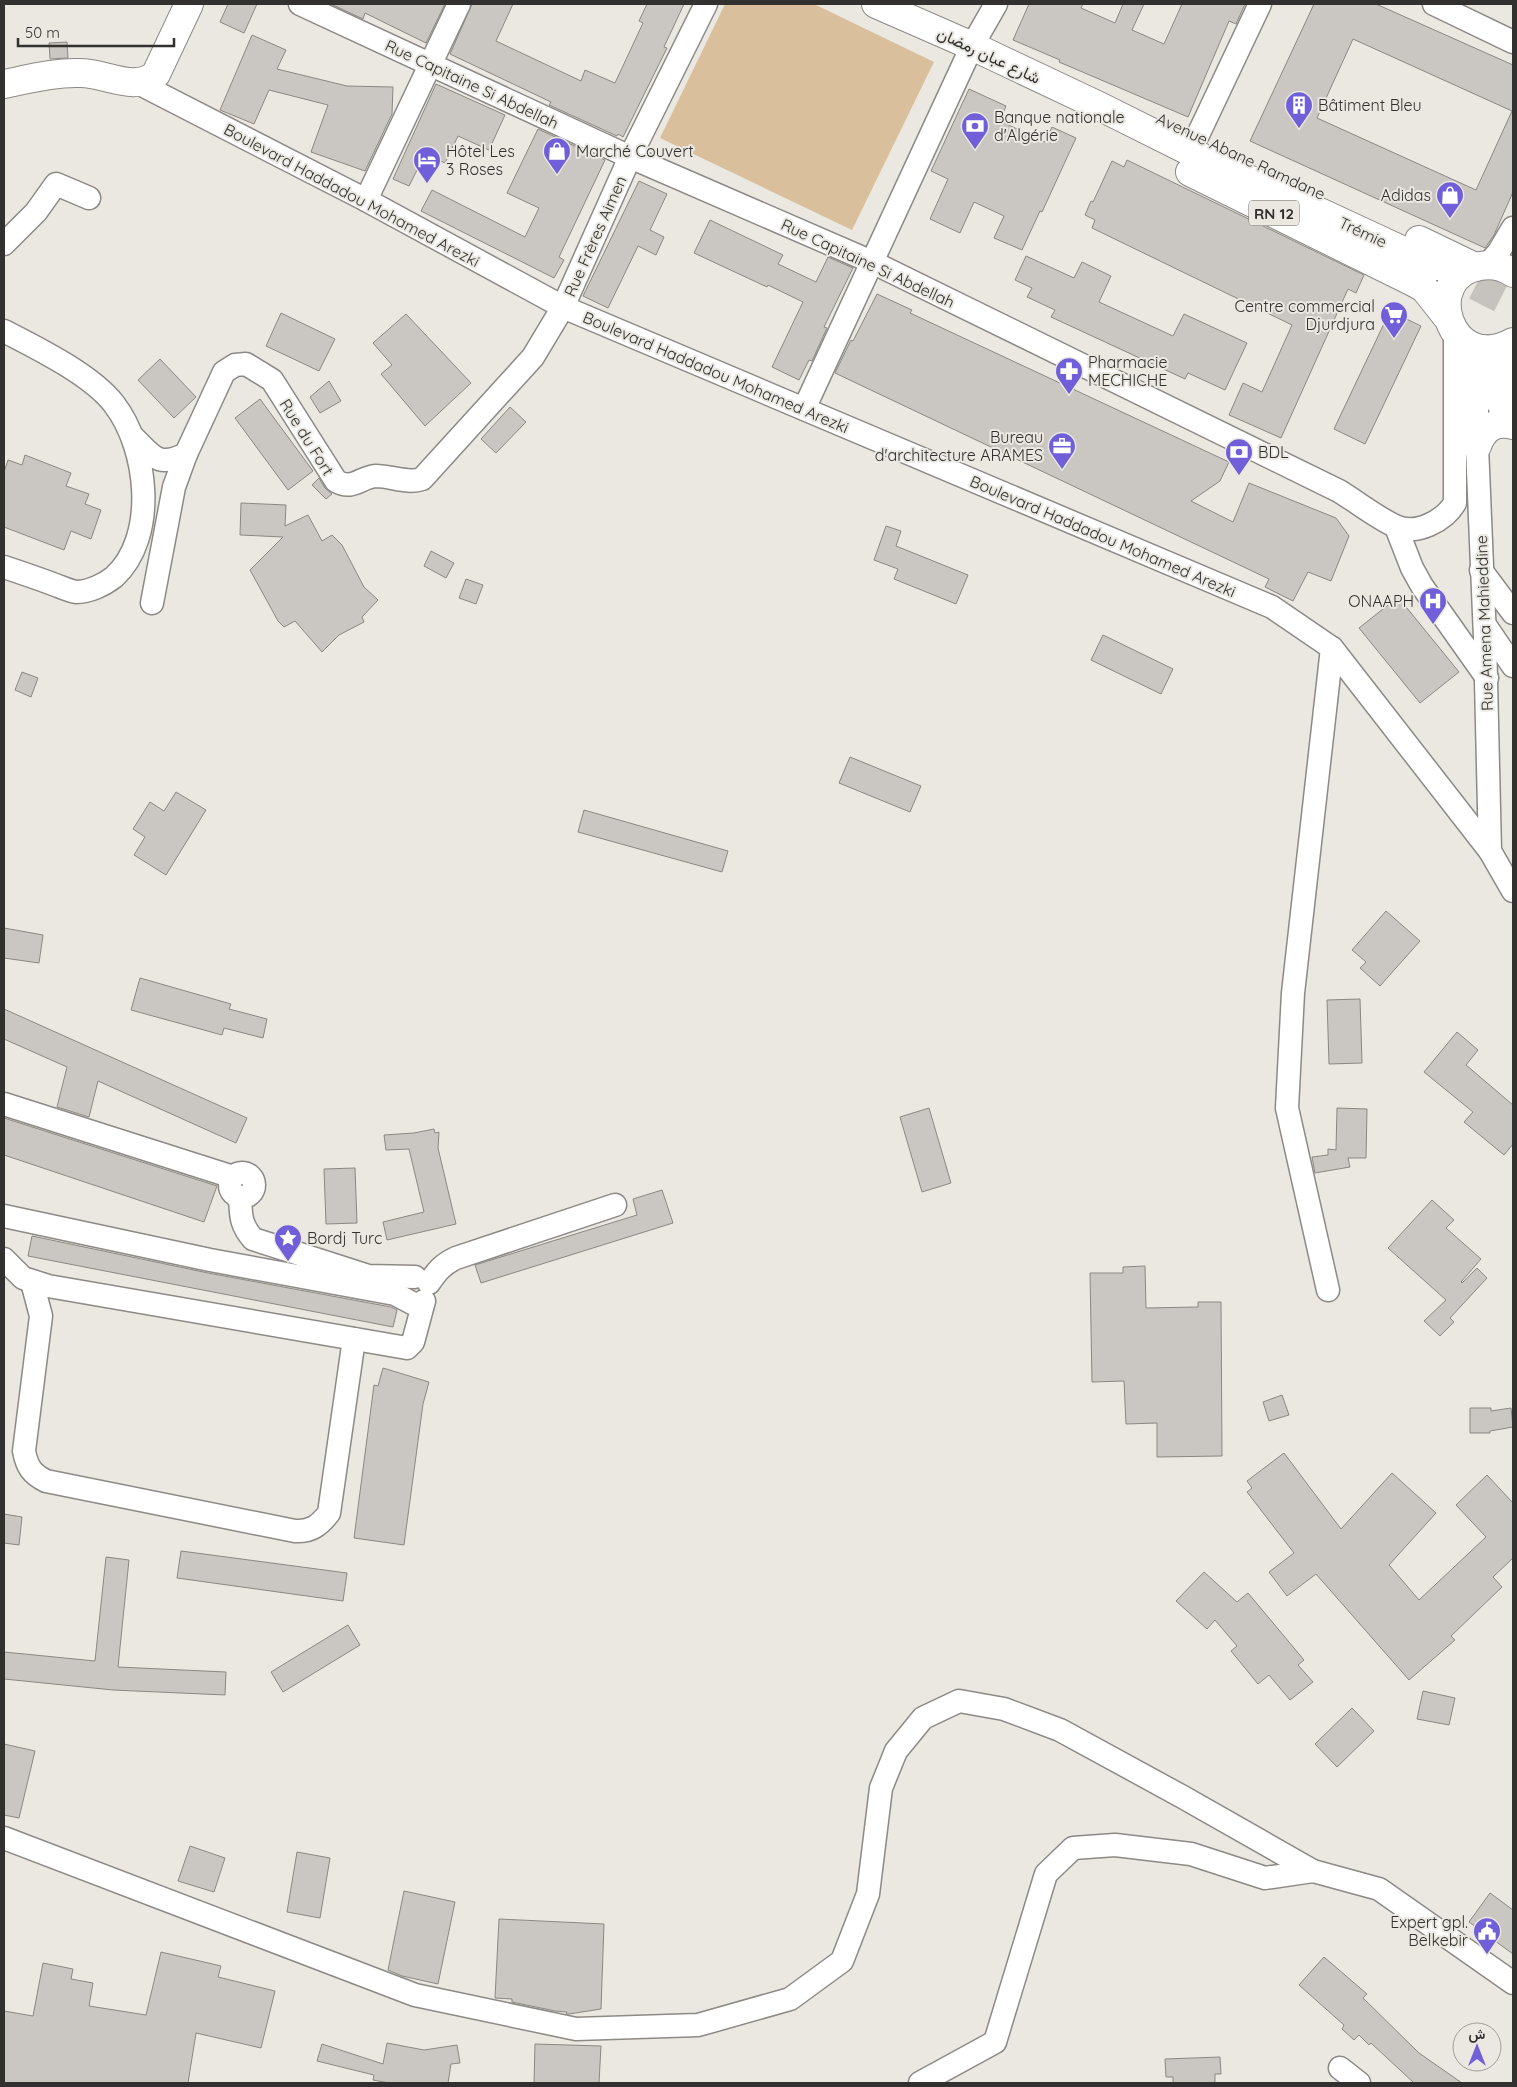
<svg xmlns="http://www.w3.org/2000/svg" width="1517" height="2087" font-family="Quicksand,Vazirmatn,sans-serif">
<style>
.green{fill:#d9bf9b}
.building{fill:#cac6c1;stroke:#8b8883;fill-rule:evenodd}
.lines{fill:none;stroke-linecap:round;stroke-linejoin:round}
.major-tunnel{stroke:#c6c3be;stroke-width:28;stroke-dasharray:28 14;stroke-linecap:butt}
.minor-casing{stroke:#8d8985;stroke-width:25}
.major-casing{stroke:#8d8985;stroke-width:30}
.minor{stroke:#fff;stroke-width:22}
.major{stroke:#fff;stroke-width:28}
.labels{text-anchor:middle;dominant-baseline:central;stroke-width:4;stroke-linejoin:round;paint-order:stroke}
.shield{fill:#ebe8e2;stroke:#6a6865;stroke-width:1}
.shield-label{font-size:15px;font-weight:bold;fill:#32312f}
.street-label{font-size:16px;fill:#32312f;stroke:#ebe8e2}
.poi-label{font-size:16px;fill:#32312f;stroke:#ebe8e2;text-anchor:start}
</style>
<rect width="100%" height="100%" fill="#ebe8e2"/>
<polygon class="green" points="725,4 814,4 934,62 852,230 660,138"/>
<g class="building">
<polygon points="228,4 257,4 244,33 220,22"/>
<polygon points="331,4 445,4 426,43 365,13 363,19"/>
<polygon points="472,4 513,4 496,41 581,81 585,70 615,83 643,23 639,21 647,4 684,4 664,47 667,48 623,137 618,134 617,136 549,105 551,102 450,54"/>
<polygon points="1029,4 1083,4 1081,8 1115,23 1123,4 1144,4 1132,30 1164,44 1182,4 1245,4 1236,24 1229,21 1188,117 1059,62 1060,60 1013,40"/>
<path d="M1314,4h62l137,61v127l-19,43 -9,13 -235,-107zM1353,39l159,72 -36,79 -159,-72z"/>
<polygon points="252,35 286,50 277,69 347,86 393,87 392,114 365,171 311,152 328,105 269,90 254,124 220,110"/>
<polygon points="67,42 68,58 50,59 49,43"/>
<polygon points="436,84 505,115 489,150 458,136 445,163 425,154 409,186 393,179"/>
<polygon points="969,89 1006,106 1000,121 1045,142 1052,127 1076,138 1042,212 1040,211 1022,250 994,238 1004,216 974,202 960,233 930,219 948,179 931,171"/>
<polygon points="538,129 605,160 559,257 564,260 554,278 421,211 432,190 525,237 539,208 507,193"/>
<polygon points="1127,160 1364,275 1356,293 1348,289 1281,438 1229,415 1243,383 1262,392 1292,325 1092,228 1095,220 1085,215 1091,201 1093,202 1112,161 1124,167"/>
<polygon points="639,181 667,194 650,230 664,237 656,255 638,246 608,308 583,296"/>
<polygon points="710,220 783,255 778,264 816,282 828,257 853,268 824,327 827,328 812,361 809,360 799,380 772,367 803,302 768,285 767,287 694,253"/>
<polygon points="1026,256 1074,278 1082,262 1111,276 1099,302 1173,336 1184,314 1247,343 1225,390 1188,373 1185,379 1051,317 1055,310 1027,297 1032,288 1015,280"/>
<polygon points="877,294 912,310 910,313 1229,462 1220,481 1191,501 1233,522 1249,483 1336,518 1349,536 1331,581 1308,572 1293,601 1265,587 1269,579 835,373 851,340 853,341"/>
<polygon points="1390,311 1421,326 1365,444 1334,429"/>
<polygon points="281,313 335,339 319,371 266,346"/>
<polygon points="406,314 471,383 425,426 381,374 392,365 373,343"/>
<polygon points="160,359 196,397 174,418 138,380"/>
<polygon points="329,381 341,401 320,413 310,397"/>
<polygon points="260,399 313,471 288,490 235,418"/>
<polygon points="510,407 526,422 496,453 481,439"/>
<polygon points="25,455 71,473 66,486 89,494 85,504 101,510 91,539 71,531 64,550 4,527 4,472 8,460 22,465"/>
<polygon points="319,478 325,488 332,494 326,499 312,485"/>
<polygon points="241,503 286,505 285,526 308,515 322,541 332,535 342,545 364,587 378,600 362,617 364,622 339,635 322,652 295,621 284,627 278,621 250,570 283,537 240,535"/>
<polygon points="886,526 901,531 896,546 968,575 956,604 894,579 898,569 874,560"/>
<polygon points="431,551 454,563 446,578 424,566"/>
<polygon points="466,579 483,585 476,604 459,598"/>
<polygon points="1398,597 1459,672 1420,703 1359,628"/>
<polygon points="1103,635 1173,669 1161,694 1091,660"/>
<polygon points="22,672 38,678 31,697 15,690"/>
<polygon points="850,757 921,786 910,812 839,783"/>
<polygon points="176,792 206,810 166,875 134,855 145,837 133,829 150,802 164,811"/>
<polygon points="584,810 728,851 722,872 578,832"/>
<polygon points="1386,911 1420,941 1380,986 1360,968 1366,962 1352,950"/>
<polygon points="4,928 43,935 39,963 4,958"/>
<polygon points="140,978 231,1004 229,1009 267,1019 263,1038 224,1028 222,1035 131,1010"/>
<polygon points="1360,999 1362,1063 1329,1064 1327,1000"/>
<polygon points="4,1009 247,1118 236,1143 98,1081 89,1117 57,1107 67,1067 4,1039"/>
<polygon points="1457,1032 1478,1050 1466,1065 1513,1105 1513,1144 1504,1155 1464,1122 1473,1112 1424,1072"/>
<polygon points="929,1108 951,1183 922,1192 900,1117"/>
<polygon points="1337,1108 1367,1109 1366,1158 1348,1158 1350,1167 1315,1173 1312,1157 1328,1155 1328,1149 1336,1150"/>
<polygon points="4,1118 217,1186 204,1222 4,1155"/>
<polygon points="434,1129 435,1133 439,1132 438,1148 456,1224 387,1240 383,1222 424,1212 409,1149 386,1150 384,1135 414,1133"/>
<polygon points="355,1168 357,1223 326,1224 324,1169"/>
<polygon points="662,1190 673,1223 481,1283 475,1265 637,1215 633,1199"/>
<polygon points="1432,1200 1454,1220 1446,1228 1481,1259 1461,1282 1462,1283 1477,1268 1487,1278 1450,1318 1454,1322 1440,1336 1424,1321 1446,1300 1388,1248"/>
<polygon points="32,1236 208,1273 391,1307 397,1310 393,1327 28,1256"/>
<polygon points="1145,1266 1146,1308 1198,1307 1198,1302 1221,1302 1222,1456 1157,1457 1157,1423 1126,1424 1124,1381 1092,1382 1090,1273 1123,1273 1123,1267"/>
<polygon points="383,1368 429,1382 423,1404 404,1545 354,1538 374,1385 378,1386"/>
<polygon points="1282,1395 1289,1415 1269,1421 1263,1402"/>
<polygon points="1470,1408 1491,1408 1491,1411 1511,1408 1513,1427 1490,1431 1490,1433 1470,1433"/>
<polygon points="1284,1453 1341,1529 1392,1473 1436,1513 1389,1565 1419,1600 1486,1537 1456,1505 1487,1475 1513,1503 1513,1558 1493,1577 1502,1587 1451,1636 1455,1640 1409,1680 1316,1574 1287,1596 1269,1572 1294,1553 1247,1492 1252,1488 1247,1481"/>
<polygon points="4,1514 22,1517 19,1545 4,1543"/>
<polygon points="181,1551 347,1573 343,1601 177,1578"/>
<polygon points="106,1557 129,1560 118,1667 226,1672 225,1695 113,1690 4,1679 4,1652 95,1661"/>
<polygon points="1204,1572 1237,1602 1248,1593 1304,1660 1298,1665 1313,1682 1290,1700 1269,1675 1258,1684 1231,1651 1237,1646 1215,1620 1207,1629 1176,1601"/>
<polygon points="348,1625 360,1645 283,1692 271,1672"/>
<polygon points="1423,1691 1455,1698 1449,1725 1417,1719"/>
<polygon points="1352,1708 1374,1731 1337,1767 1315,1744"/>
<polygon points="4,1744 35,1751 19,1818 4,1815"/>
<polygon points="190,1846 225,1858 214,1892 178,1881"/>
<polygon points="297,1852 330,1858 320,1918 287,1912"/>
<polygon points="404,1891 455,1902 438,1984 402,1976 388,1970"/>
<polygon points="1490,1893 1513,1910 1513,1954 1469,1922"/>
<polygon points="499,1919 604,1924 601,2009 569,2014 566,2014 567,2012 555,2011 512,2002 512,1999 495,1998"/>
<polygon points="161,1952 221,1966 218,1977 275,1991 261,2048 196,2033 188,2083 4,2083 4,2011 33,2016 43,1963 73,1969 71,1979 93,1983 89,2006 146,2015"/>
<polygon points="1324,1957 1367,1994 1363,1998 1419,2053 1462,2083 1414,2083 1371,2043 1369,2045 1359,2035 1354,2040 1342,2029 1344,2025 1299,1985"/>
<polygon points="387,2043 424,2050 457,2045 460,2063 451,2064 448,2083 389,2083 373,2080 374,2075 317,2061 322,2044 383,2064"/>
<polygon points="535,2044 601,2046 599,2083 534,2083"/>
<polygon points="1220,2057 1221,2074 1215,2074 1215,2083 1173,2083 1173,2077 1166,2077 1165,2059"/>
</g>
<g class="lines">
<polyline class="major-tunnel" points="1438,267 1513,305"/>
<g class="minor-casing">
<g id="minor">
<path d="M300,4l330,153 242,105 467,229c18,11 37,26 56,35 21,10 49,-5 60,-23v-170"/>
<polyline points="1434,4 1513,42"/>
<polyline points="138,83 366,200 563,307 1272,607 1332,648 1490,851"/>
<polyline points="1198,135 1260,4"/>
<polyline points="366,200 459,4"/>
<polyline points="4,244 36,212 56,184 89,198"/>
<polyline points="1488,264 1498,253 1513,228"/>
<path d="M4,331c33,17 88,44 110,73 34,44 44,133 0,173 -10,8 -25,15 -38,15 -6,-1 -13,-4 -18,-6 -18,-7 -36,-13 -54,-19"/>
<polyline points="1477,354 1477,446 1485,638 1490,851 1513,891"/>
<polyline points="804,409 972,46 996,4"/>
<path d="M133,437c20,19 24,31 53,17l38,-82 11,-7 11,-1 26,16 64,101c17,10 24,-4 40,-5 16,0 31,8 46,3l111,-122 30,-50 67,-150 76,-153"/>
<polyline points="1396,527 1412,568 1422,586 1487,678"/>
<polyline points="1481,570 1513,613"/>
<polyline points="152,603 174,487 186,454"/>
<polyline points="1485,625 1513,666"/>
<polyline points="4,1104 233,1177"/>
<circle cx="242" cy="1185" r="12"/>
<path d="M240,1197c1,18 0,27 13,42l115,37 47,1"/>
<polyline points="4,1216 210,1260 395,1294 412,1303"/>
<polyline points="4,1259 23,1278 48,1286 407,1348 413,1342 424,1301"/>
<path d="M32,1282l9,34 -17,135c3,16 8,23 22,30l249,50c15,1 24,-5 34,-18l25,-174"/>
<path d="M429,1283c8,-12 14,-19 27,-25l159,-53"/>
<polyline points="1328,1290 1287,1108 1293,993 1332,648"/>
<polyline points="4,1838 415,1995 576,2029 698,2025 790,1999 842,1961 868,1894 881,1788 896,1751 923,1718 959,1701 1004,1709 1060,1730 1181,1796 1313,1871"/>
<polyline points="1340,2068 1359,2083"/>
<polyline points="920,2083 995,2042 1046,1874 1073,1848 1115,1845 1191,1854 1265,1878 1313,1871 1379,1889 1513,1983"/>
</g>
</g>
<g class="major-casing">
<g id="major">
<polyline points="876,4 972,46 1101,107 1201,157 1436,266"/>
<path d="M4,84c25,-5 51,-12 77,-11 24,0 55,20 75,1l33,-70"/>
<polyline points="1190,172 1413,282 1424,288 1447,317"/>
<polyline points="1419,240 1475,267"/>
<path d="M1513,273c-10,-7 -21,-9 -33,-7 -61,10 -31,111 33,76"/>
<path d="M1513,345c-5,17 -6,31 0,48"/>
<path d="M1482,349c5,27 13,50 31,71"/>
<path d="M1477,446c6,-17 18,-26 36,-21"/>
</g>
</g>
<use href="#minor" class="minor"/>
<use href="#major" class="major"/>
</g>
<defs>
<g id="building-pin" transform="scale(1.4375)"><path d="M0 17L-7.5 6A9.5 9.5 0 1 1 7.5 6Z" fill="#705fd9" stroke="#ebe8e2"/><path d="M-4-6H4V6H1V3H-1V6H-4ZM-2.5-4.3h1.7v1.8h-1.7ZM.8-4.3h1.7v1.8H.8ZM-2.5-1h1.7V.8h-1.7ZM.8-1h1.7V.8H.8Z" fill="#fff"/></g>
<g id="bank-pin" transform="scale(1.4375)"><path d="M0 17L-7.5 6A9.5 9.5 0 1 1 7.5 6Z" fill="#705fd9" stroke="#ebe8e2"/><path d="M-6-4H6V4H-6ZM0-2.3a2.3 2.3 0 1 0 0 4.6a2.3 2.3 0 1 0 0-4.6Z" fill="#fff"/></g>
<g id="shop-pin" transform="scale(1.4375)"><path d="M0 17L-7.5 6A9.5 9.5 0 1 1 7.5 6Z" fill="#705fd9" stroke="#ebe8e2"/><path d="M-5-2.5h2.3a2.7 3.5 0 0 1 5.4 0H5L5.5 6h-11ZM-1.5-2.5h3a1.5 2.3 0 0 0-3 0Z" fill="#fff"/></g>
<g id="hotel-pin" transform="scale(1.4375)"><path d="M0 17L-7.5 6A9.5 9.5 0 1 1 7.5 6Z" fill="#705fd9" stroke="#ebe8e2"/><path d="M-6-4.5h1.5V1H6V5H4.5V3h-9V5H-6ZM-4 0a1.8 1.8 0 1 1 3.6 0ZM.5 0V-2.5h3Q6-2.5 6 0Z" fill="#fff"/></g>
<g id="supermarket-pin" transform="scale(1.4375)"><path d="M0 17L-7.5 6A9.5 9.5 0 1 1 7.5 6Z" fill="#705fd9" stroke="#ebe8e2"/><path d="M-6-5.5h2.5l.6 2H6L4.5 2H-2.5L-4.4-4H-6ZM-1.5 3.2a1.3 1.3 0 1 0 .1 0ZM3 3.2a1.3 1.3 0 1 0 .1 0Z" fill="#fff"/></g>
<g id="pharmacy-pin" transform="scale(1.4375)"><path d="M0 17L-7.5 6A9.5 9.5 0 1 1 7.5 6Z" fill="#705fd9" stroke="#ebe8e2"/><path d="M-2-6h4v4h4v4h-4v4h-4v-4h-4v-4h4Z" fill="#fff"/></g>
<g id="office-pin" transform="scale(1.4375)"><path d="M0 17L-7.5 6A9.5 9.5 0 1 1 7.5 6Z" fill="#705fd9" stroke="#ebe8e2"/><path d="M-6-3h4V-5.5h4V-3h4V5H-6ZM-1-4.5V-3h2v-1.5ZM-6 0V1H6V0Z" fill="#fff"/></g>
<g id="hospital-pin" transform="scale(1.4375)"><path d="M0 17L-7.5 6A9.5 9.5 0 1 1 7.5 6Z" fill="#705fd9" stroke="#ebe8e2"/><path d="M-5-5h3v3.5h4V-5h3V5h-3V1.5h-4V5h-3Z" fill="#fff"/></g>
<g id="sight-pin" transform="scale(1.4375)"><path d="M0 17L-7.5 6A9.5 9.5 0 1 1 7.5 6Z" fill="#705fd9" stroke="#ebe8e2"/><path d="M0-6L1.8-2.2L6-1.7L2.9 1.2L3.7 5.4L0 3.3L-3.7 5.4L-2.9 1.2L-6-1.7L-1.8-2.2Z" fill="#fff"/></g>
<g id="civic-pin" transform="scale(1.4375)"><path d="M0 17L-7.5 6A9.5 9.5 0 1 1 7.5 6Z" fill="#705fd9" stroke="#ebe8e2"/><path d="M-.6-6.5H3V-4.5H.6V-3L4-1V1h2V6H-6V1h2V-1L-.6-3ZM-1.2 2.5V6h2.4V2.5Z" fill="#fff"/></g>
</defs>
<g fill-rule="evenodd">
<use href="#building-pin" x="1299" y="105"/>
<use href="#bank-pin" x="975" y="126"/>
<use href="#shop-pin" x="557" y="151"/>
<use href="#hotel-pin" x="427" y="160"/>
<use href="#shop-pin" x="1450" y="195"/>
<use href="#supermarket-pin" x="1394" y="315"/>
<use href="#pharmacy-pin" x="1069" y="371"/>
<use href="#office-pin" x="1062" y="446"/>
<use href="#bank-pin" x="1239" y="452"/>
<use href="#hospital-pin" x="1433" y="601"/>
<use href="#sight-pin" x="288" y="1238"/>
<use href="#civic-pin" x="1487" y="1931"/>
</g>
<g class="labels">
<rect class="shield" x="1249" y="200.5" width="50" height="25" rx="4"/>
<g class="shield-label">
<text x="1274" y="213">RN 12</text>
</g>
<g class="street-label">
<text transform="translate(989 55) rotate(25)">شارع عبان رمضان</text>
<text transform="translate(472 84) rotate(25)">Rue Capitaine Si Abdellah</text>
<text transform="translate(1241 156) rotate(25)">Avenue Abane Ramdane</text>
<text transform="translate(352 195) rotate(28)">Boulevard Haddadou Mohamed Arezki</text>
<text transform="translate(1363 232) rotate(25)">Trémie</text>
<text transform="translate(595 236) rotate(-66)">Rue Frères Aimen</text>
<text transform="translate(868 263) rotate(25)">Rue Capitaine Si Abdellah</text>
<text transform="translate(716 372) rotate(23)">Boulevard Haddadou Mohamed Arezki</text>
<text transform="translate(307 437) rotate(58)">Rue du Fort</text>
<text transform="translate(1103 536) rotate(23)">Boulevard Haddadou Mohamed Arezki</text>
<text transform="translate(1484 623) rotate(-92)">Rue Amena Mahieddine</text>
</g>
<g class="poi-label">
<text x="1318" y="105">Bâtiment Bleu</text>
<text x="994" y="117">Banque nationale<tspan x="994" dy="18">d'Algérie</tspan></text>
<text x="446" y="151">Hôtel Les<tspan x="446" dy="18">3 Roses</tspan></text>
<text x="576" y="151">Marché Couvert</text>
<text x="1431" y="195" text-anchor="end">Adidas</text>
<text x="1375" y="306" text-anchor="end">Centre commercial<tspan x="1375" dy="18">Djurdjura</tspan></text>
<text x="1088" y="362">Pharmacie<tspan x="1088" dy="18">MECHICHE</tspan></text>
<text x="1043" y="437" text-anchor="end">Bureau<tspan x="1043" dy="18">d'architecture ARAMES</tspan></text>
<text x="1258" y="452">BDL</text>
<text x="1414" y="601" text-anchor="end">ONAAPH</text>
<text x="307" y="1238">Bordj Turc</text>
<text x="1468" y="1922" text-anchor="end">Expert gpl.<tspan x="1468" dy="18">Belkebir</tspan></text>
</g>
</g>
<rect width="1517" height="2087" fill="none" stroke="#32312f" stroke-width="10"/>
<g transform="translate(1477 2047)"><circle r="24" fill="#ebe8e2" stroke="#a19f9a"/>
<path d="M0-4L9 19L0 12L-9 19Z" fill="#705fd9"/>
<text y="-8" font-size="14" font-weight="bold" text-anchor="middle" fill="#32312f">ش</text>
</g>
<path d="M18 38v8h156v-8" fill="none" stroke="#32312f" stroke-width="2.5"/>
<text x="25" y="38" font-size="15" fill="#32312f" stroke="#ebe8e2" stroke-width="4" paint-order="stroke">50 m</text>
</svg>
